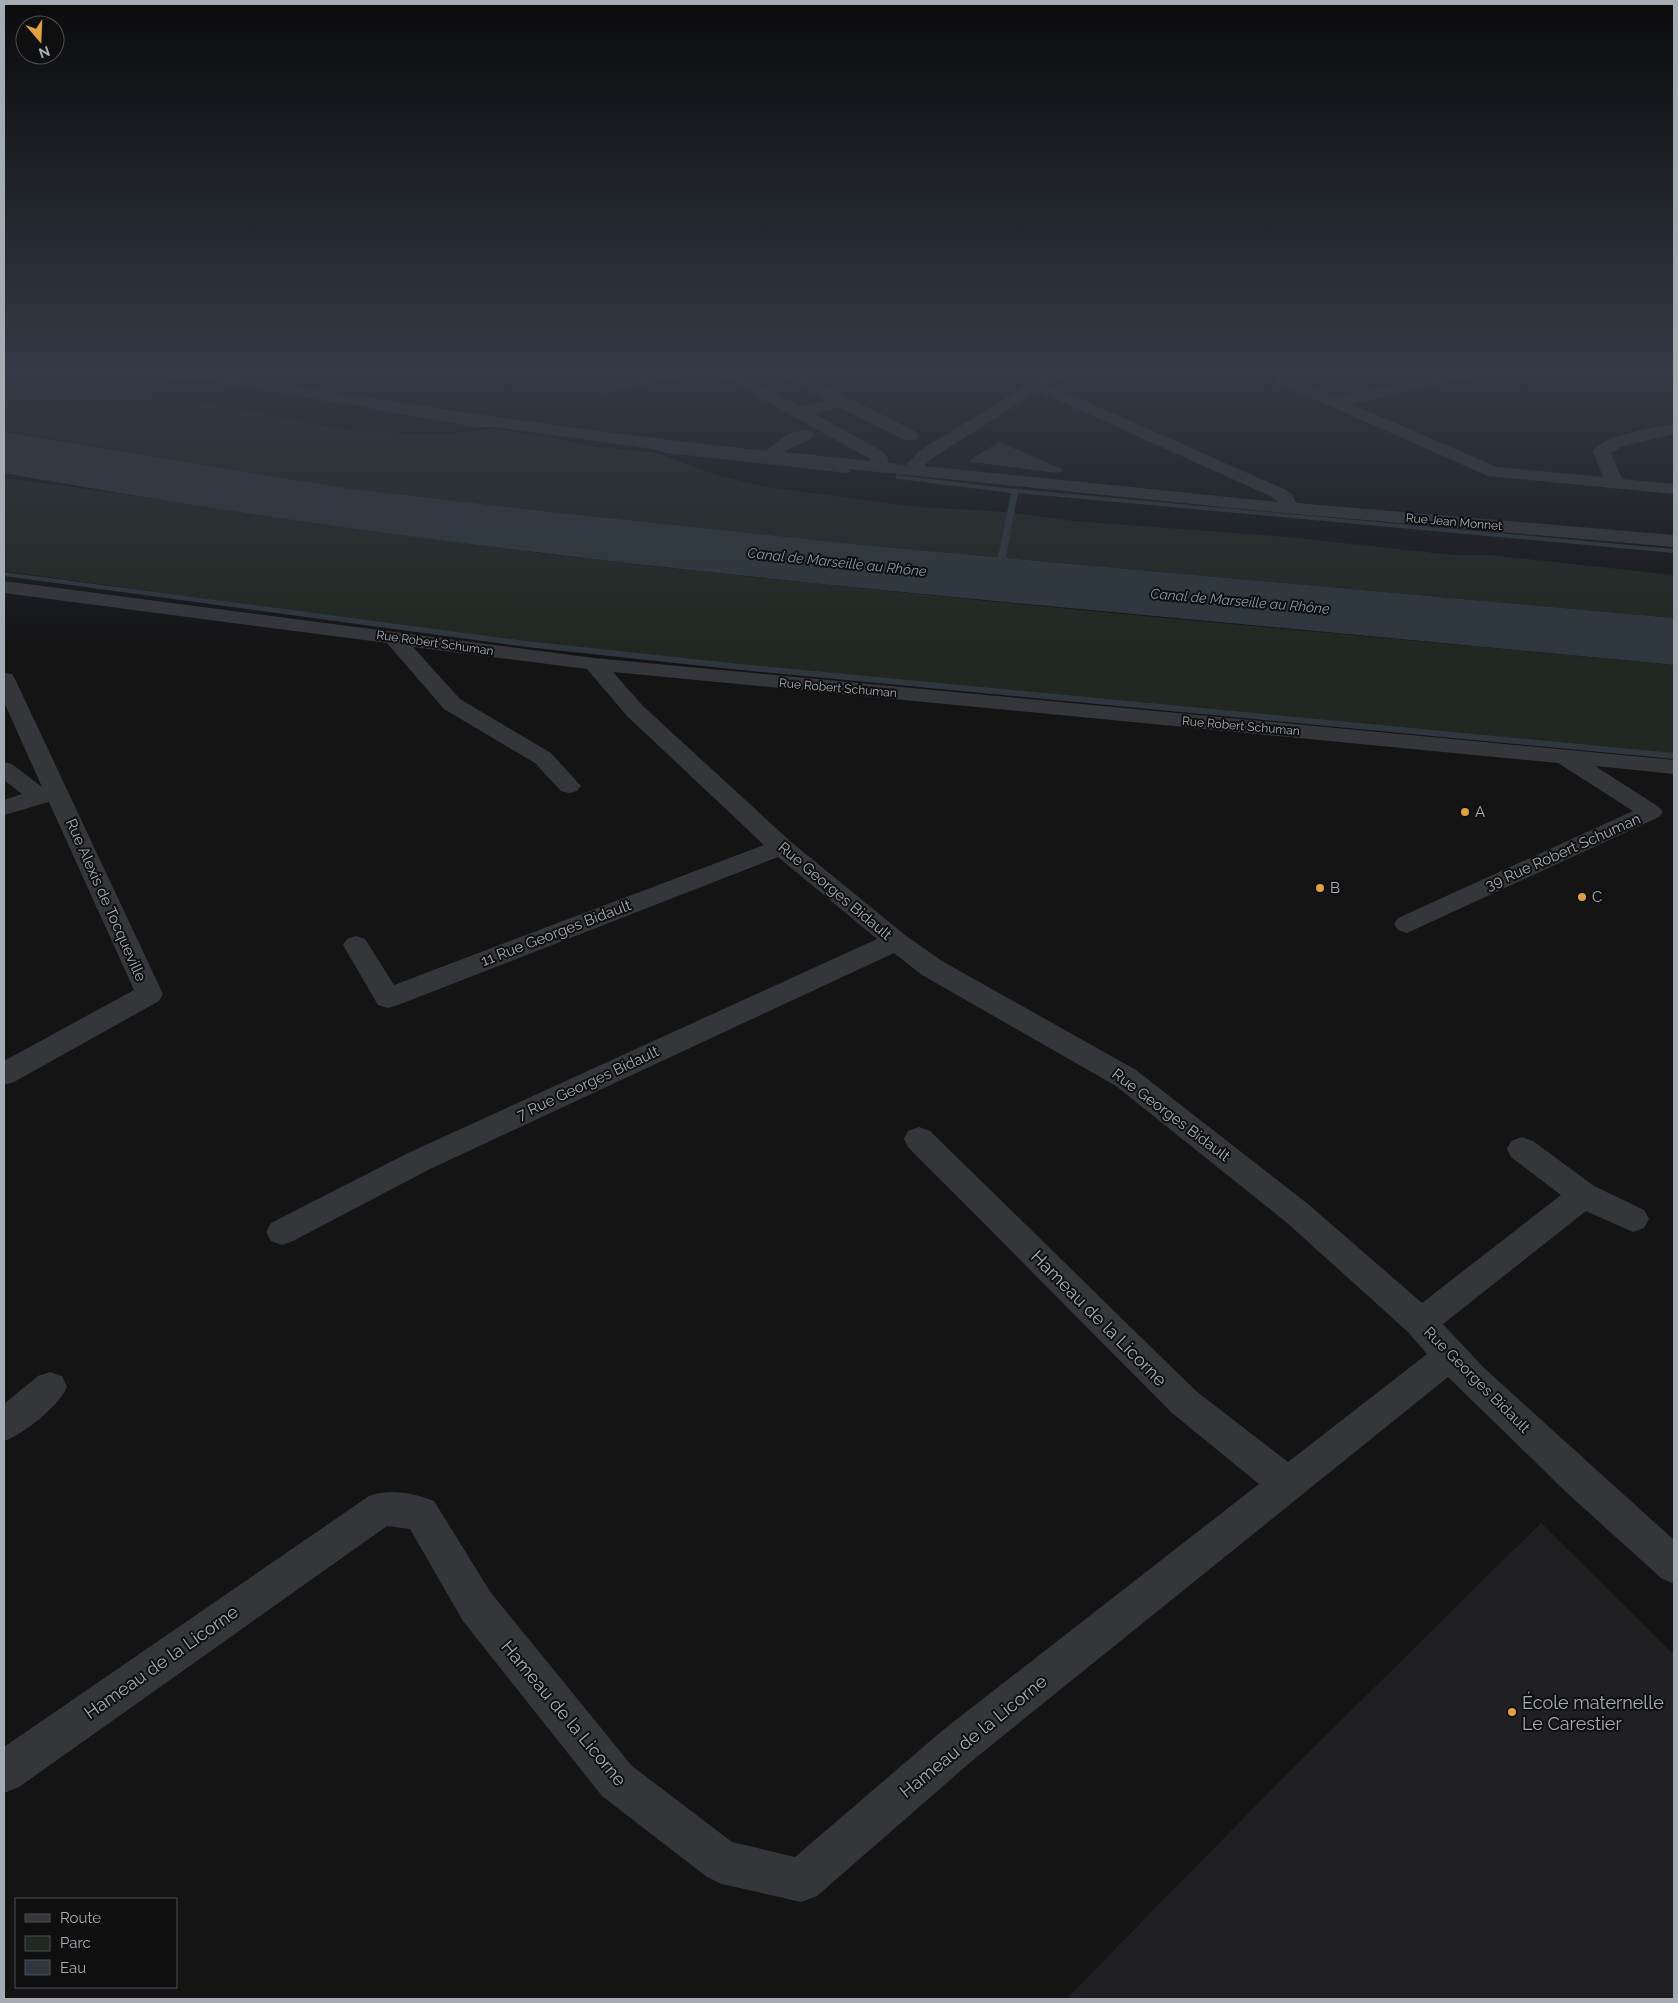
<svg xmlns="http://www.w3.org/2000/svg" width="1678" height="2003" font-family="Raleway,sans-serif">
<style>
.built{fill:#202022}
.green{fill:#202821}
.water{fill:#2e373d}
.lines{fill:none;stroke-linecap:round;stroke-linejoin:round}
.stream{fill:#2e373d;fill-rule:evenodd}
.minor{fill:#35363a;fill-rule:evenodd}
.poi-dot{fill:#e3a13e;stroke:#0f0f10;stroke-width:2}
.labels{text-anchor:middle;dominant-baseline:central;stroke-width:4;stroke-linejoin:round;paint-order:stroke}
.far-street-label{font-size:12px;fill:#a6acb4;stroke:#0f0f10}
.far-water-label{font-size:14px;font-style:italic;fill:#809bad;stroke:#0f0f10}
.poi-label{font-size:15px;fill:#a6acb4;stroke:#0f0f10;text-anchor:start}
.street-label{font-size:15px;fill:#a6acb4;stroke:#0f0f10}
.near-street-label{font-size:18px;fill:#a6acb4;stroke:#0f0f10}
.near-poi-label{font-size:18px;fill:#a6acb4;stroke:#0f0f10;text-anchor:start}
</style>
<rect width="100%" height="100%" fill="#141415"/>
<polygon class="built" points="1541,1523 1674,1655 1674,1999 1066,1999 1293,1768"/>
<g class="green">
<polygon points="4,371 195,401 359,432 444,434 492,429 542,436 597,447 654,452 716,475 766,487 917,507 1006,512 1073,521 1288,537 1453,555 1489,555 1674,575 1674,618 883,547 561,513 352,489 4,431"/>
<path d="M4,478c178,23 356,53 535,75 378,45 757,76 1135,112v91l-1067,-102 -603,-83z"/>
</g>
<g class="water">
<path d="M4,432l348,57 209,24 322,34 791,71v47c-191,-18 -381,-36 -572,-54 -367,-34 -735,-72 -1098,-138z"/>
<polygon points="999,442 1062,469 1063,471 1056,473 971,462 970,460"/>
</g>
<g class="lines">
<g class="stream">
<polygon points="130,369 142,369 179,376 176,378"/>
<polygon points="379,407 474,423 494,423 652,445 667,449 847,469 851,471 847,473 667,453 652,449 494,427 474,427 377,410 376,409"/>
<polygon points="896,475 1015,489 1674,549 1674,553 1018,493 1003,572 999,574 995,572 1011,493 899,479 896,479"/>
<polygon points="4,572 526,641 740,664 1674,753 1674,759 740,670 526,647 4,576"/>
</g>
<g class="minor">
<path d="M155,369h34c192,31 384,62 577,82 12,-11 29,-24 46,-20l2,4c-6,9 -21,10 -30,17l86,9v-2l-156,-87 -2,-3h19l71,38 25,-6 -54,-32h19l124,63 2,4 -2,4h-12l-65,-33 -24,7 67,37 6,7v5l18,2 13,-14 134,-82h18l-2,3 -20,13 235,104 8,5 4,9 378,32v12l-412,-36 -562,-57 -305,-42 -232,-38zM1038,391l234,106 6,5 -354,-36 7,-7z"/>
<polygon points="676,369 703,369 701,372 605,394 597,389 599,386"/>
<path d="M1467,369h28l-8,5 -136,30 146,63 106,10 -10,-26c12,-17 61,-23 81,-27v10l-51,12 -12,7 11,26 52,5v10l-186,-18 -210,-93 -2,-3 2,-3h12l46,20z"/>
<path d="M4,581l590,77 1080,102v14l-79,-8 64,41 4,5 -4,5 -252,116 -9,-3 -4,-6 4,-6 235,-107 -75,-48 -945,-91 30,34 147,135 115,94 37,26 194,109 172,134 114,99 139,-108 -50,-38 -4,-8 4,-8 11,-4 11,4 61,45 50,24 5,9 -5,9 -11,4 -47,-21 -143,113 40,43 191,173v44l-13,-6 -95,-86 -118,-115 -475,383 -156,136 -16,6 -79,-18 -15,-7 -105,-81 -139,-175 -53,-92 -23,-3 -368,261 -15,6v-46l365,-251c20,-8 45,-3 65,5l57,92 141,173 100,76 63,15 148,-127 316,-246 -87,-71 -264,-266 -4,-8 4,-8 11,-4 11,4 266,260 92,71 139,-108 -19,-22 -122,-110 -170,-136 -194,-111 -28,-22 -464,216 -137,72 -11,4 -11,-4 -5,-9 5,-9 137,-70 469,-214 -99,-82 -380,148 -10,3 -10,-3 -35,-60 4,-6 9,-3 9,3 29,46 370,-140 -137,-129 -40,-47 -174,-22 47,52 91,54 30,33 -4,5 -8,2 -8,-2 -26,-28 -91,-54 -57,-66 -383,-50z"/>
<polygon points="4,673 12,674 15,679 163,994 159,1001 14,1082 4,1085 4,1061 134,990 49,802 4,815 4,800 22,794 4,780 4,762 12,764 42,787 4,702"/>
<path d="M50,1372l12,4 5,11c-8,19 -43,47 -63,54v-37l34,-28z"/>
</g>
</g>
<linearGradient id="sky" x2="0" y2="1"><stop stop-color="#0b0b0c"/><stop offset="0.57" stop-color="#343a46"/><stop offset="1" stop-color="#343a46" stop-opacity="0"/></linearGradient>
<rect width="1678" height="649" fill="url(#sky)"/>
<g class="poi-dot">
<circle cx="1465" cy="812" r="5"/>
<circle cx="1320" cy="888" r="5"/>
<circle cx="1582" cy="897" r="5"/>
<circle cx="1512" cy="1712" r="5"/>
</g>
<g class="labels">
<g class="far-street-label">
<text transform="translate(1454 522) rotate(5)">Rue Jean Monnet</text>
<text transform="translate(435 643) rotate(8)">Rue Robert Schuman</text>
<text transform="translate(838 688) rotate(5)">Rue Robert Schuman</text>
<text transform="translate(1241 726) rotate(5)">Rue Robert Schuman</text>
</g>
<g class="far-water-label">
<text transform="translate(837 562) rotate(6)">Canal de Marseille au Rhône</text>
<text transform="translate(1240 601) rotate(5)">Canal de Marseille au Rhône</text>
</g>
<g class="poi-label">
<text x="1475" y="812">A</text>
<text x="1330" y="888">B</text>
<text x="1592" y="897">C</text>
</g>
<g class="street-label">
<text transform="translate(1563 852) rotate(-24)">39 Rue Robert Schuman</text>
<text transform="translate(835 891) rotate(40)">Rue Georges Bidault</text>
<text transform="translate(106 900) rotate(66)">Rue Alexis de Tocqueville</text>
<text transform="translate(556 933) rotate(-21)">11 Rue Georges Bidault</text>
<text transform="translate(588 1083) rotate(-25)">7 Rue Georges Bidault</text>
<text transform="translate(1171 1115) rotate(37)">Rue Georges Bidault</text>
<text transform="translate(1477 1380) rotate(45)">Rue Georges Bidault</text>
</g>
<g class="near-street-label">
<text transform="translate(1099 1318) rotate(45)">Hameau de la Licorne</text>
<text transform="translate(161 1662) rotate(-35)">Hameau de la Licorne</text>
<text transform="translate(564 1713) rotate(50)">Hameau de la Licorne</text>
<text transform="translate(973 1736) rotate(-39)">Hameau de la Licorne</text>
</g>
<g class="near-poi-label">
<text x="1522" y="1702">École maternelle<tspan x="1522" dy="21">Le Carestier</tspan></text>
</g>
</g>
<rect width="1678" height="2003" fill="none" stroke="#a6acb4" stroke-width="10"/>
<rect x="15" y="1898" width="162" height="90" fill="#0f0f10" stroke="#4b4e52"/>
<rect x="25" y="1914" width="25" height="8" fill="#35363a" stroke="#4b4e52"/>
<text x="60" y="1923" font-size="15" fill="#a6acb4">Route</text>
<rect x="25" y="1936" width="25" height="15" fill="#202821" stroke="#4b4e52"/>
<text x="60" y="1948" font-size="15" fill="#a6acb4">Parc</text>
<rect x="25" y="1960" width="25" height="15" fill="#2e373d" stroke="#4b4e52"/>
<text x="60" y="1973" font-size="15" fill="#a6acb4">Eau</text>
<g transform="translate(40 40) rotate(161)"><circle r="24" fill="#0f0f10" stroke="#4b4e52"/>
<path d="M0-4L9 19L0 12L-9 19Z" fill="#e3a13e"/>
<text y="-8" font-size="14" font-weight="bold" text-anchor="middle" fill="#a6acb4">N</text>
</g>
</svg>
